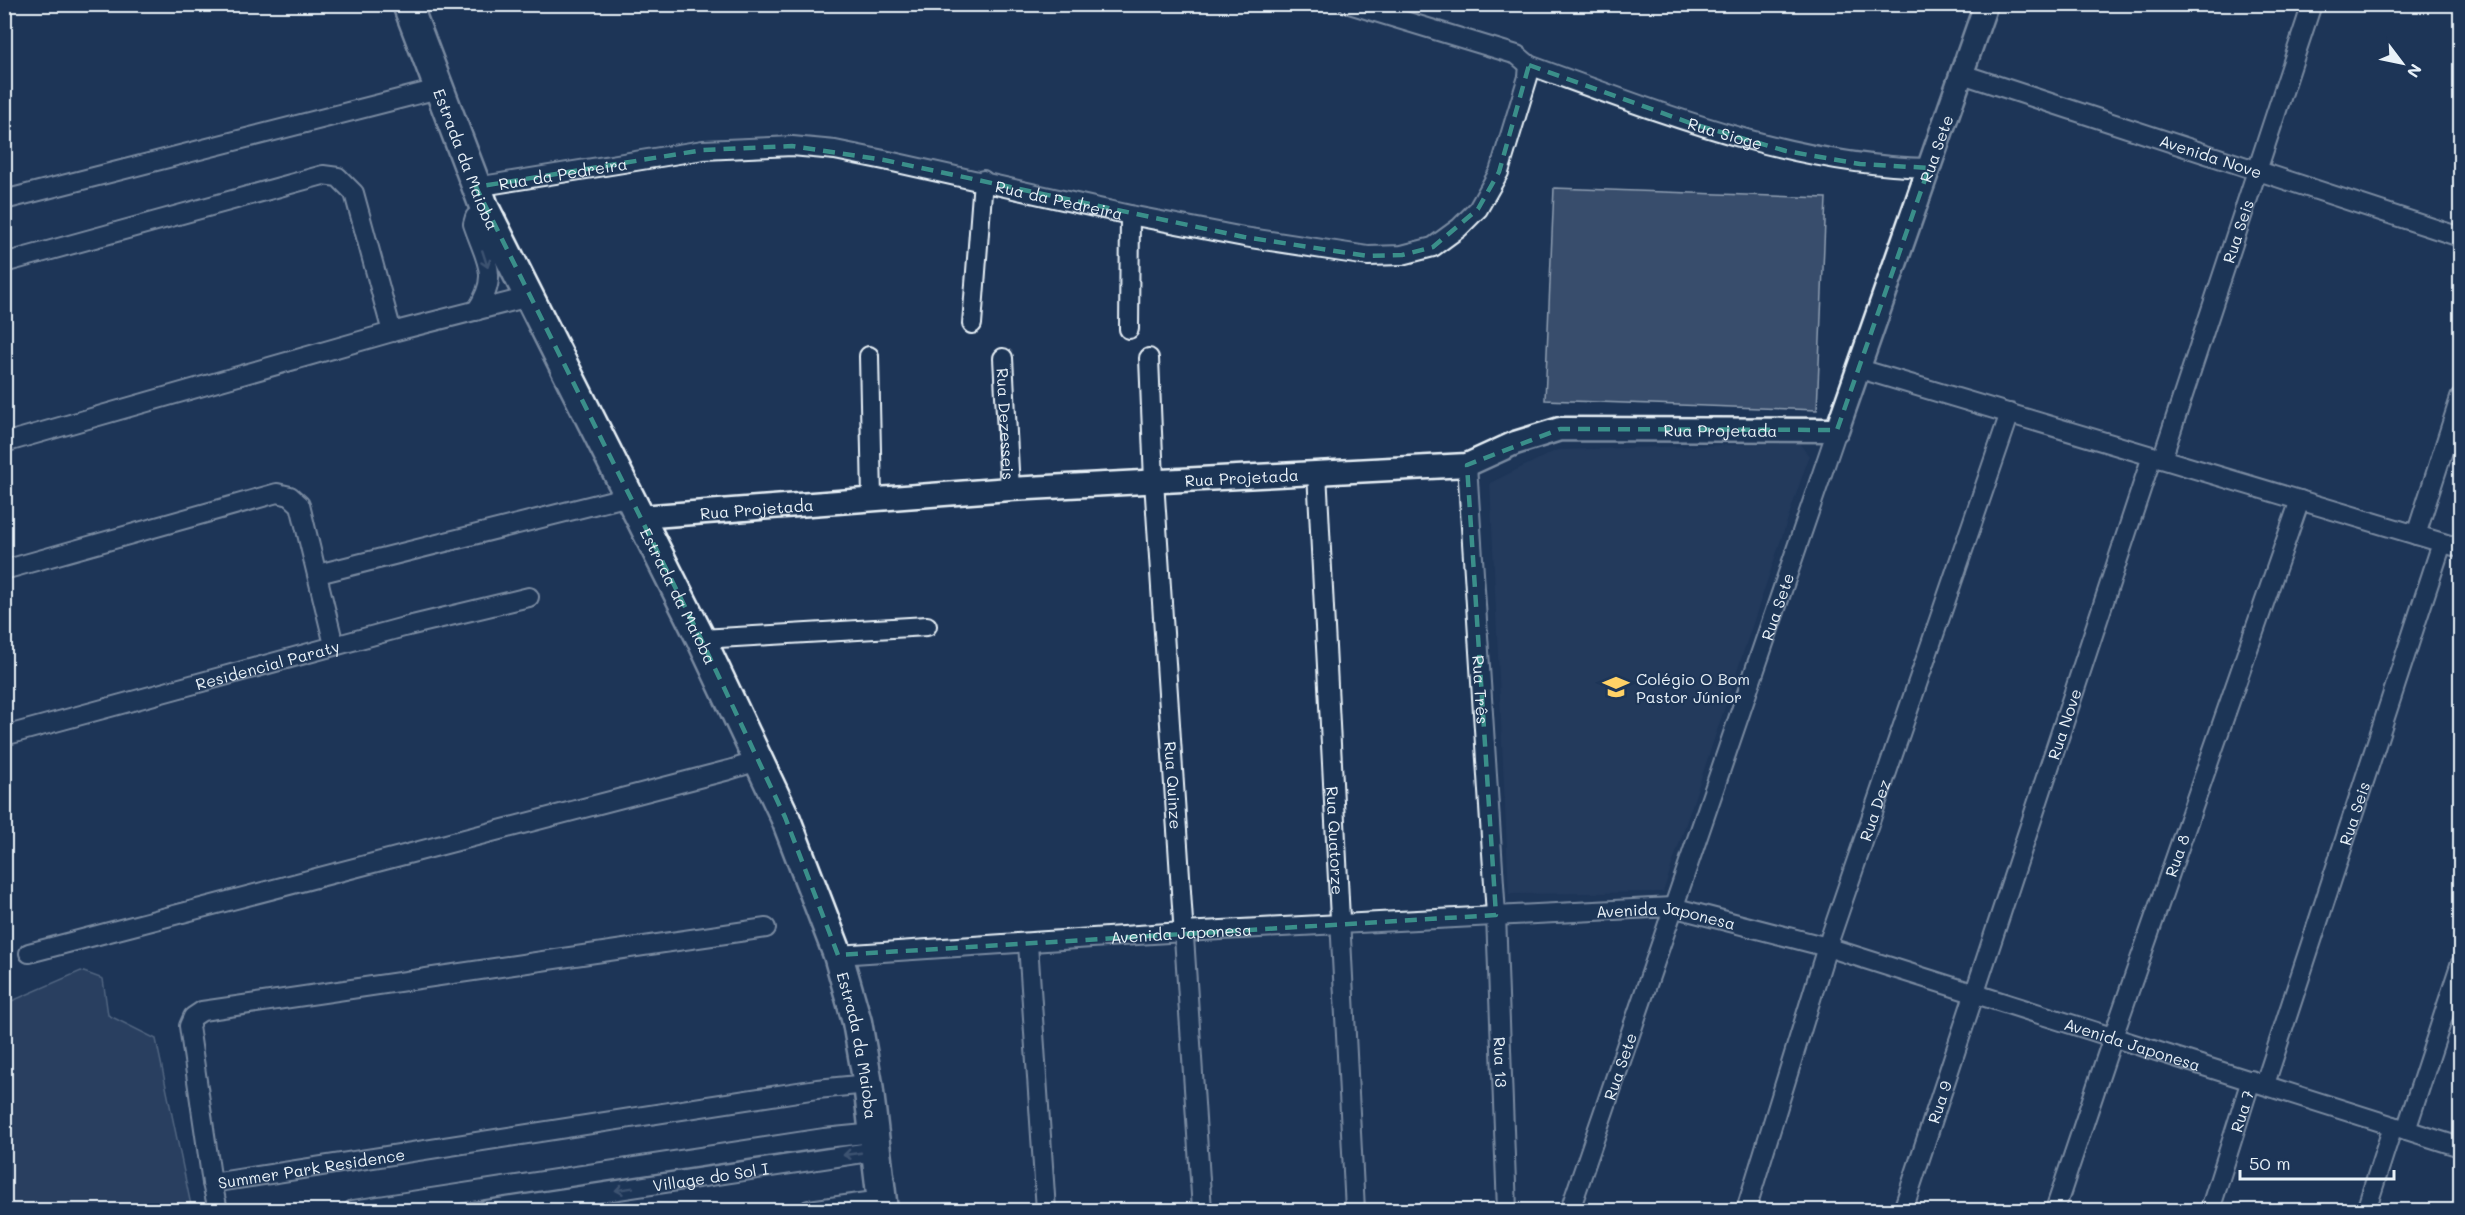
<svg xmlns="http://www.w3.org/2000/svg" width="2465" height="1215" font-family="Mali,sans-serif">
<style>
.built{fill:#2a4162}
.green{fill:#374d6c;stroke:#909fb2;stroke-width:1.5}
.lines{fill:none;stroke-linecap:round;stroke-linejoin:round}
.minor-casing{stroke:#e8f1f8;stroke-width:22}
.tertiary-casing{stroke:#e8f1f8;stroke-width:27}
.primary-casing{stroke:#e8f1f8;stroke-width:33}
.minor{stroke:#1d3557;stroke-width:18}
.tertiary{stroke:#1d3557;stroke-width:22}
.primary{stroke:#1d3557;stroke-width:28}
.oneway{stroke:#64778f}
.marked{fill:none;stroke:#3a8f8a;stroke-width:4.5;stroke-dasharray:12 8;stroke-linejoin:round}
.labels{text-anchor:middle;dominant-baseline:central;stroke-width:4.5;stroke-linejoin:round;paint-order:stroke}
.street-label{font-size:16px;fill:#e8f1f8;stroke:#1d3557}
.poi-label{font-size:16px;fill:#e8f1f8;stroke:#1d3557;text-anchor:start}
</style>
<rect width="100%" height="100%" fill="#1d3557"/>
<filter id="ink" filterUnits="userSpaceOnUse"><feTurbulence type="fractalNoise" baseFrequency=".0167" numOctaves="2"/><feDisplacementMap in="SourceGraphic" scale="12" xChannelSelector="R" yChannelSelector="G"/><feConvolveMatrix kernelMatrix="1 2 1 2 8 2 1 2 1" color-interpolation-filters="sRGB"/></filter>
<g filter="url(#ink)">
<polygon class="built" points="1799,443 1809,456 1663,892 1509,894 1490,483 1557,450"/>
<g class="green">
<polygon points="1554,188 1826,198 1817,410 1545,400"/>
<polygon points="81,971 103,979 108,1015 156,1039 192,1210 5,1210 5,1004"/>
</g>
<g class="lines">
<g class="minor-casing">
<g id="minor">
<path id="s1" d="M1349,4l168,51 12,10c130,47 260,100 400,103"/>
<path id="s2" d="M1962,74l498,163"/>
<path id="s3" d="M476,187l227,-37 89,-4 43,4 49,10 246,55 114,22 124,19 34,-1 31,-8 26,-19 19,-19 21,-37 29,-95 1,-12"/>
<polyline points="4,200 438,89"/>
<polyline points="4,263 323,175 338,177 354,193 392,332"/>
<path d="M476,311c24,-36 10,-49 -3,-87l2,-7 10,-8"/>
<polyline points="972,324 983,180"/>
<polyline points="1129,329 1130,215"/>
<polyline points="869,356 872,498"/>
<path id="s4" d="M1003,358l7,131"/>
<path id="s5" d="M1149,358l5,123 48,729"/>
<polyline points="1860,369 2460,548"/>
<polyline points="4,443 392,332 529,297"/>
<path id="s6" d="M2162,459l150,-455"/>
<path id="s7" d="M1467,465l29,450 11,295"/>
<path id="s8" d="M1317,472l38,738"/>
<polyline points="2416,535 2460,398"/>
<polyline points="4,570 277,493 290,496 300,505 334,645"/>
<polyline points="318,574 629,496"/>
<polyline points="701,639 927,626"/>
<path id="s9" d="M4,736l400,-109 125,-30"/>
<path id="s10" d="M766,928l-564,83 -9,6 -4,9 23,157 605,-94 51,-5"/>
<polyline points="1028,944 1046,1210"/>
<polyline points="29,953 729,770 758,761"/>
<path id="s11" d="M838,955l345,-23 489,-25 155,40 633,200"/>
<path id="s12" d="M2265,1084l177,-541"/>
<polyline points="2406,1130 2460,965"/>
<polyline points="212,1183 218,1210"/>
<polyline points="353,1210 824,1138 875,1133"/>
<path id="s13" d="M487,1210l389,-59"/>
<polyline points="809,1210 882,1200"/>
<path id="s14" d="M1570,1210l267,-780"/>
<path id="s15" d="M1746,1210l81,-263 183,-534"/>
<path id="s16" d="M1903,1210l249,-754"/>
<path id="s17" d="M2055,1210l58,-173 187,-537"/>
<path id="s18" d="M2210,1210l41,-130"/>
<polyline points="2366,1210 2393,1126"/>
</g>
</g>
<g class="tertiary-casing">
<g id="tertiary">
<path id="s19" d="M640,517l370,-28 457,-24 48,-22 45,-14 277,1 149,-426"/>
</g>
</g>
<g class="primary-casing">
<g id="primary">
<path id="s20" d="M407,4l78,205 216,430 84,178 53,138 19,67 11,62 15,126"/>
</g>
</g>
<use href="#minor" class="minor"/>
<use href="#tertiary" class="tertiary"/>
<use href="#primary" class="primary"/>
</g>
<defs><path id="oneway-shaft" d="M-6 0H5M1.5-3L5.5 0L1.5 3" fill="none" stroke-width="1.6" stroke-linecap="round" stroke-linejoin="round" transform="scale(1.5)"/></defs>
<g class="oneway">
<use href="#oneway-shaft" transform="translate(485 259) rotate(72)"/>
<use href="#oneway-shaft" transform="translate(852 1154) rotate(172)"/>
<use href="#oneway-shaft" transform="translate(624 1189) rotate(171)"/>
</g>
</g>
<path d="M0 0H2465V1215H0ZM1529,65l161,58 96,28 74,13 69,4 -92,262 -277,-1 -93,36 29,450 -658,40 -53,-138 -84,-178 -225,-452 227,-37 89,-4 92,14 360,77 124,19 34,-1 31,-8 45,-38 21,-37z" fill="#1d3557" fill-opacity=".55" fill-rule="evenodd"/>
<path class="marked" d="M1529,65l161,58 96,28 74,13 69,4 -92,262 -277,-1 -93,36 29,450 -658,40 -53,-138 -84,-178 -225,-452 227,-37 89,-4 92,14 360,77 124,19 34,-1 31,-8 45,-38 21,-37z"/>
<defs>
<g id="school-bare" transform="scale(2.07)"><path d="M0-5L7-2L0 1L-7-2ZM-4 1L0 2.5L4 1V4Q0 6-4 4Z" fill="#ffd166" stroke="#1d3557" stroke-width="2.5" paint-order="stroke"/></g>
</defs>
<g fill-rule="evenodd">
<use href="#school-bare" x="1616" y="687"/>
</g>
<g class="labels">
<g class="street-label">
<text stroke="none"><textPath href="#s1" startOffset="399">Rua Sioge</textPath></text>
<text stroke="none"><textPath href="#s19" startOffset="1504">Rua Sete</textPath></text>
<text stroke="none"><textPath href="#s2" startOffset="262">Avenida Nove</textPath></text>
<text stroke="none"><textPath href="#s20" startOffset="166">Estrada da Maioba</textPath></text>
<text stroke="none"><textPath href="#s3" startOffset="88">Rua da Pedreira</textPath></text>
<text stroke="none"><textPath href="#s3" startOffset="592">Rua da Pedreira</textPath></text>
<text stroke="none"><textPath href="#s6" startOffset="240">Rua Seis</textPath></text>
<text stroke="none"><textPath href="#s4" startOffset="66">Rua Dezesseis</textPath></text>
<text stroke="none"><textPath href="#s19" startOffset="1089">Rua Projetada</textPath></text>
<text stroke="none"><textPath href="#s19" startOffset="603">Rua Projetada</textPath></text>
<text stroke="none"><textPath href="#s19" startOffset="117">Rua Projetada</textPath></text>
<text stroke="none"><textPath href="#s20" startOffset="652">Estrada da Maioba</textPath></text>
<text stroke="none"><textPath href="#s14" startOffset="638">Rua Sete</textPath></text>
<text stroke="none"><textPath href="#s9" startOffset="273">Residencial Paraty</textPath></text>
<text stroke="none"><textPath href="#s7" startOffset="225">Rua Três</textPath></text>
<text stroke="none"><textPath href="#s16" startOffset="512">Rua Nove</textPath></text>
<text stroke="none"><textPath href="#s5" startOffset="428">Rua Quinze</textPath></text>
<text stroke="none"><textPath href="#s15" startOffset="420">Rua Dez</textPath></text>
<text stroke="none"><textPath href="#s12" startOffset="285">Rua Seis</textPath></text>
<text stroke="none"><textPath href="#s8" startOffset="369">Rua Quatorze</textPath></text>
<text stroke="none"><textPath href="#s17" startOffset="375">Rua 8</textPath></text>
<text stroke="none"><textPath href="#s11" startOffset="830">Avenida Japonesa</textPath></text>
<text stroke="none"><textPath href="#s11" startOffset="344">Avenida Japonesa</textPath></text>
<text stroke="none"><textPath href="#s11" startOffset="1316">Avenida Japonesa</textPath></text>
<text stroke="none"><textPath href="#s20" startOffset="1138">Estrada da Maioba</textPath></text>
<text stroke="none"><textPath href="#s7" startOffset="598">Rua 13</textPath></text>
<text stroke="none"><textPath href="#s14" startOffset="152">Rua Sete</textPath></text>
<text stroke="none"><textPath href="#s16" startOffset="114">Rua 9</textPath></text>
<text stroke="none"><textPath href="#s18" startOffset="104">Rua 7</textPath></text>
<text stroke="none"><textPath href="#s10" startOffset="850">Summer Park Residence</textPath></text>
<text stroke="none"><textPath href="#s13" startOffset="226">Village do Sol I</textPath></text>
</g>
<g class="poi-label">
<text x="1636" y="678">Colégio O Bom<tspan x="1636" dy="18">Pastor Júnior</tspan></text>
</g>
</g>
<rect width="2465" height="1215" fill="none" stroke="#1d3557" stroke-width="24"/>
<rect x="12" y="12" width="2441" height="1191" fill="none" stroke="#e8f1f8" stroke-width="2" filter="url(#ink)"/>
<g transform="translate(2402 63) rotate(122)" stroke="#1d3557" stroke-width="4.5" paint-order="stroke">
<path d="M0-4.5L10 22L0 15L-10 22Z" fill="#e8f1f8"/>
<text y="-9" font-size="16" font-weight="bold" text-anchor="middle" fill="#e8f1f8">N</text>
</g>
<path d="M2240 1170v9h154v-9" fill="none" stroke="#e8f1f8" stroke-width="3"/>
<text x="2249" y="1170" font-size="18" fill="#e8f1f8" stroke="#1d3557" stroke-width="4.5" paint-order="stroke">50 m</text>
</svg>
